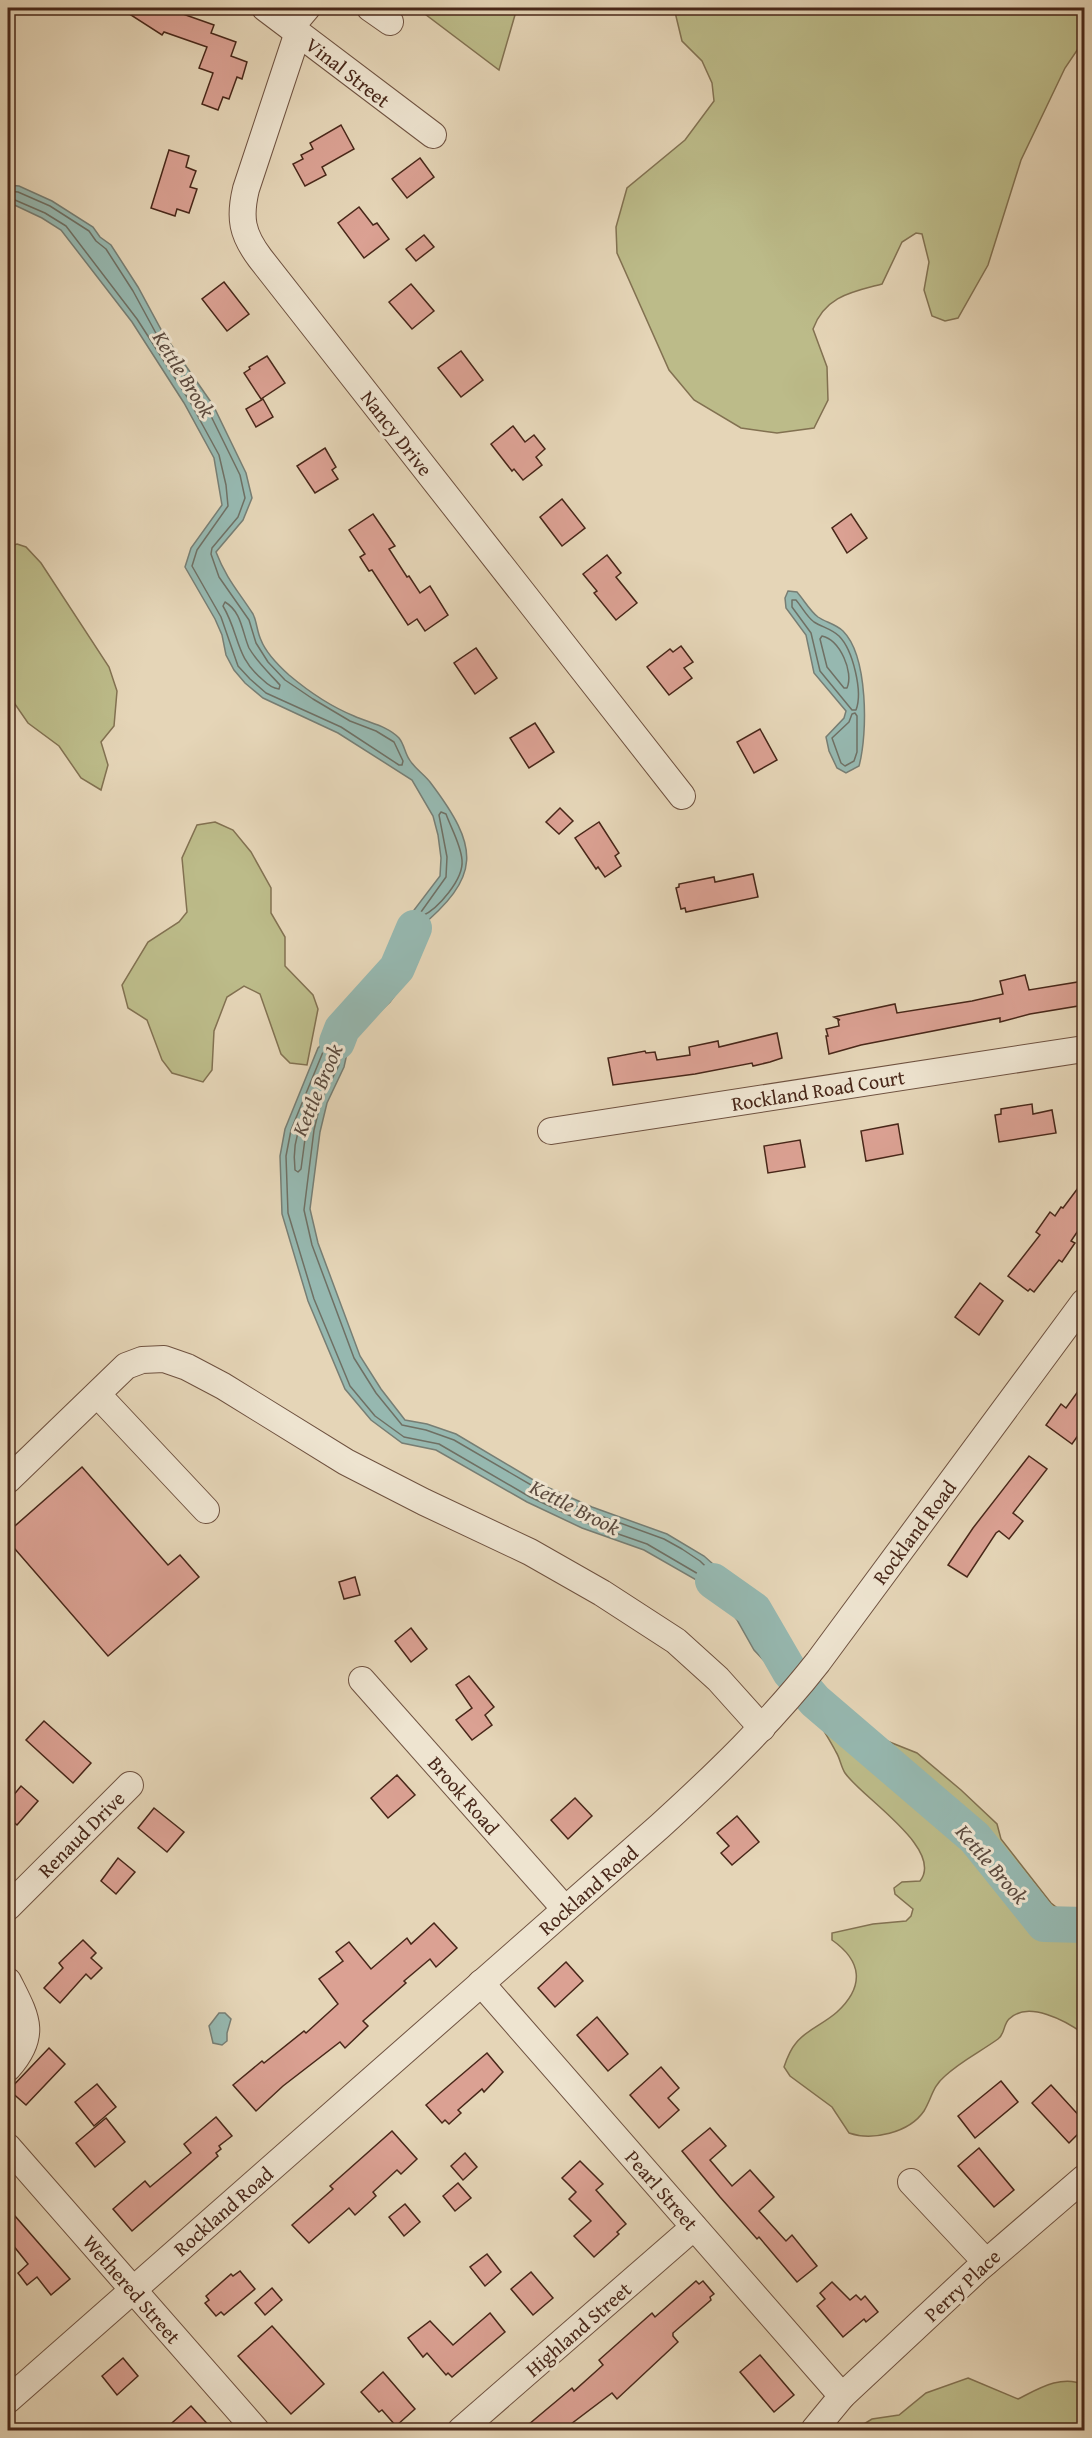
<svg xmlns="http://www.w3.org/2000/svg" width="1092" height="2438" font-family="'Gentium Book Plus',serif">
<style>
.green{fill:#bcbb89;stroke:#827151;stroke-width:1.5}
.water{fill:#96b8b0;stroke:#777e74;stroke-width:1.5}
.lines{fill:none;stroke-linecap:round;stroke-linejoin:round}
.shore{stroke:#6f7064;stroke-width:1.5}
.river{stroke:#96b8b0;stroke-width:36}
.building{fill:#dba193;stroke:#482719;stroke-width:1.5}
.minor-casing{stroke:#6f5240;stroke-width:28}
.minor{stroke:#eee4d0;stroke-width:26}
.labels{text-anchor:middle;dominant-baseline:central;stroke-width:6;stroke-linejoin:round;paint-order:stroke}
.street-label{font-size:20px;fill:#482719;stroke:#eee4d0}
.water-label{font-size:21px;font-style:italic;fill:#5c4b3f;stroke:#eee4d0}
</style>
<rect width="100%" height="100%" fill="#e5d5b7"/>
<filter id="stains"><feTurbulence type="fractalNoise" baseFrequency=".00333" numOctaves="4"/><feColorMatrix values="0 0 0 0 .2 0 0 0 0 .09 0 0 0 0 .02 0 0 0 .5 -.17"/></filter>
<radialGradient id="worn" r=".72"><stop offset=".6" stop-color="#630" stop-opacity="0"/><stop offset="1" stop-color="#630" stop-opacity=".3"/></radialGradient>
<g class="green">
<polygon points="417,8 517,8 499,70"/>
<path d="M674,8h410v32l-19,28 -44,92 -33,105 -30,53 -13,3 -13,-5 -8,-26 5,-28 -7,-28 -6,-1 -14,9 -20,42c-30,8 -57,12 -69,45l14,38 1,33 -14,28 -37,5 -36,-5 -47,-28 -25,-30 -52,-117 -1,-26 11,-39 58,-48 29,-39 -2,-18 -10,-22 -20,-20z"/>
<polygon points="17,544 26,547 41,563 109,667 117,691 114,726 101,742 108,765 101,790 81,778 59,746 28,723 8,694 8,547"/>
<polygon points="215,822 233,830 251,852 271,888 271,913 285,937 285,966 313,995 318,1009 307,1065 290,1063 281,1054 260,994 244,986 227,997 214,1031 212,1070 203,1082 172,1073 162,1060 147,1020 128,1008 122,985 148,942 179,922 187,912 182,858 197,825"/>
<path d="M833,1708l11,14 8,5 65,26 44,37 36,34 4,15 50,64 14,11 19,5v115c-18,-13 -56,-34 -75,-15 -6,6 -4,15 -11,20 -18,13 -37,22 -53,37 -13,11 -13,22 -21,35 -15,22 -52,30 -75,22l-17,-26 -42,-31 -6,-9c3,-9 6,-17 12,-24 11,-14 28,-19 41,-31 28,-26 25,-51 -5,-72v-7l41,-9 33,-3 5,-5 2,-7 -18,-15 -1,-6 8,-6 18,-1c25,-32 -59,-84 -75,-108 -4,-6 -5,-15 -9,-21 -5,-10 -11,-19 -17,-29z"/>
<path d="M968,2378l50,21c20,-10 44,-25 66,-14v45h-230l18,-11 27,-4 27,-22z"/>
</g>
<g class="water">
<path d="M8,185l11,1 33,15 41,26 7,10 11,8 27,42 25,46 50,72 33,68 6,25 -9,22 -27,32c10,26 22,39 37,62 4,8 4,18 8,26 5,13 18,26 28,35 19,16 43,32 65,41 15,7 34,10 45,22 5,6 6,15 10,21 5,9 15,15 21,23 50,66 52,94 -13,148l-2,24 -14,33 -11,15 -40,38 -6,27 -17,36 -7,29 -10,77 8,34 42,113 21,33 24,31 22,4 29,10 84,50 52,23 75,27 37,22 18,16 29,33 34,59 26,29 22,15 -14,15 -11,-16 -54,-57 -17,-30 -23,-30 -70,-40 -62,-22 -55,-26 -91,-52 -34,-7 -31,-23 -26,-31 -37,-88 -26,-87 -2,-58 5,-27 33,-81 72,-67 21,-67 29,-38 1,-18 -3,-23 -5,-19 -21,-36 -74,-47 -75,-35 -18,-15 -11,-13 -8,-15 -4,-20 -7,-16 -30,-52 6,-19 31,-43 -8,-47 -30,-55 -52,-81 -71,-92 -19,-12 -34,-16z"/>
<path d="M788,591l9,1c7,8 13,19 21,25 7,5 18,7 25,14 25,25 25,102 16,135l-13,7 -9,-5 -8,-17 -3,-14 18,-19 2,-7 -32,-38 -8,-38 -20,-27 -1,-10z"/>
<polygon points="219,2013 225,2013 231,2019 227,2033 227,2041 222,2045 213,2043 209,2026"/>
</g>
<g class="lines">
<g class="shore">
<polyline points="8,191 18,192 50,206 89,231 96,241 106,249 133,291 158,337 207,408 240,475 245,498 238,517 212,548 211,554 219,577 249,620 256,643 268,662 285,680 313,699 350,721 376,731 394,742 403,761 402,765 399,765 341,727 266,693 250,679 238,666 221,617 192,566 197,550 228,506 226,485 219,455 189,400 137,319 66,226 45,213 8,197"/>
<path d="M792,600h4c6,7 11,17 18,22 8,5 18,7 25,14 14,14 24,56 17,74h-4l-32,-39 -9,-38 -19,-26z"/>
<path d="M225,602c17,10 17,30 24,46 8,14 20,25 31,37l-1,4c-7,-1 -11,-4 -16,-9 -28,-23 -23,-45 -40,-74z"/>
<path d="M822,636c18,4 32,36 25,52h-3l-17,-21 -7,-28z"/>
<polygon points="852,714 855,713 857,716 857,752 854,761 845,766 841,763 832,738 849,722"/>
<path d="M441,812l5,2c5,14 15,31 16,46 2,19 -24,49 -40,56l-1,-4 25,-35 1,-20 -8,-42z"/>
<polygon points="340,1035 343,1035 345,1037 339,1065 321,1101 314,1130 304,1210 312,1245 354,1358 376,1393 402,1425 426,1430 454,1440 538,1489 590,1512 664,1539 682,1549 700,1561 732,1592 746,1609 774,1655 773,1659 769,1659 759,1647 742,1617 717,1585 647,1544 584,1522 530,1497 439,1444 404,1437 375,1416 350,1386 314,1299 288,1213 286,1156 291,1130 323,1052"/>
<path d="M302,1122h3l2,2 -6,45 -3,3 -3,-2c-2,-17 0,-33 7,-48z"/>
</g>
<g class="river">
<polyline points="337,1042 342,1029 397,968 414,928"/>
<polyline points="713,1581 754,1610 790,1672 815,1701 975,1838 1044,1924 1084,1925"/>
</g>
</g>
<g class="building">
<polygon points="120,8 166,8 214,25 211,33 236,42 231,56 247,62 242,79 237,77 229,99 223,97 218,110 202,104 213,73 199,68 207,47 164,32 162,35"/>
<polygon points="341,125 354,149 322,167 326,175 305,186 293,164 303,159 301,155 313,149 310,143"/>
<polygon points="169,150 189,156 186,167 196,171 190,187 197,189 189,213 177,209 175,216 151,208"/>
<polygon points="420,158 434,177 407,198 392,179"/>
<polygon points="359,207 373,225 377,223 389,239 364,258 338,223"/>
<polygon points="424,235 434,247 416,261 406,249"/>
<polygon points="224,282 249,314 227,331 202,299"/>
<polygon points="411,284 434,311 412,329 389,302"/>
<polygon points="461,351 483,380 461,397 438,368"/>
<polygon points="267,356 285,383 261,399 244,373 250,369 249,367"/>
<polygon points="263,399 273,417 256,427 246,409"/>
<polygon points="513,426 525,442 534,435 545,449 536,457 542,465 523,480 514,469 512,471 491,444"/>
<polygon points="325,448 336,467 332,470 338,479 315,493 297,466"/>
<polygon points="562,499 585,528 562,546 540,517"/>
<polygon points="373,514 395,546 389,549 407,577 409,576 420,593 430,586 448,615 425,631 417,619 408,625 372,570 369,571 360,557 365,554 349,530"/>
<polygon points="851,514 867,538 847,553 832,528"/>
<polygon points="607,555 621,573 616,577 637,603 616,620 594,593 597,591 583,574"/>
<polygon points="681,646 693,662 684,668 692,678 669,695 647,667 670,649 673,652"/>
<polygon points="476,648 497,678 475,694 454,663"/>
<polygon points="535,723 554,752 529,768 510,738"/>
<polygon points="760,729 777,760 754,773 737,742"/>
<polygon points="560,808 573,821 559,834 546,822"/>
<polygon points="599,822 619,853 615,856 621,866 605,877 598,867 596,869 575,838"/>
<polygon points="753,874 758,897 686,912 685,908 681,909 676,888 679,887 679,884 714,877 715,882"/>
<polygon points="1025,975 1029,990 1084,981 1084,1005 1030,1014 1000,1022 1000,1018 861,1045 829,1054 826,1036 828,1036 826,1029 839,1026 838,1020 840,1020 834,1017 895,1004 897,1013 972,1001 1003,994 1000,981"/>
<polygon points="777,1033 782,1058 770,1062 753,1066 752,1063 695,1074 613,1085 608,1058 645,1051 646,1053 655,1052 657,1060 690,1055 689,1047 718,1041 719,1047"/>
<polygon points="1032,1104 1033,1114 1052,1110 1056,1133 999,1142 995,1115 1001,1114 1001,1109"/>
<polygon points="898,1124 903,1154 866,1161 861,1131"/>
<polygon points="800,1140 805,1167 768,1173 764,1146"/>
<polygon points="1084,1180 1084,1222 1071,1241 1075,1243 1062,1262 1059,1260 1034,1292 1030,1289 1028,1291 1008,1276 1040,1235 1036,1232 1050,1212 1055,1216 1061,1207 1063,1208"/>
<polygon points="980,1283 1003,1301 979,1335 955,1317"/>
<polygon points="1084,1383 1084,1427 1072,1444 1046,1425 1061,1404 1066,1408"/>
<polygon points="1029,1456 1047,1469 1013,1513 1023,1521 1009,1539 999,1531 996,1533 967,1577 948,1565 973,1528"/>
<polygon points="82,1467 168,1565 180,1555 199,1577 108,1656 8,1541 8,1532"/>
<polygon points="355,1577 360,1595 344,1599 339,1582"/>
<polygon points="411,1628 427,1649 411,1662 395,1641"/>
<polygon points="469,1676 494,1707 485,1715 492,1725 472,1740 456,1720 472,1708 456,1685"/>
<polygon points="44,1721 91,1763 73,1783 26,1740"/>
<polygon points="397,1775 415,1795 388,1818 371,1798"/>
<polygon points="21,1786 38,1801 17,1825 8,1817 8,1802"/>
<polygon points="575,1798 592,1816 568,1839 551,1820"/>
<polygon points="154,1808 184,1832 167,1852 138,1828"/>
<polygon points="737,1816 759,1842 732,1865 721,1853 729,1846 717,1833"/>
<polygon points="118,1858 135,1872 116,1894 101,1881"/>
<polygon points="434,1923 457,1948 436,1967 430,1959 404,1981 406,1983 363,2021 368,2026 345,2048 340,2042 283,2086 256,2111 233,2085 262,2061 264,2063 304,2031 306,2033 338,2004 319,1979 343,1961 336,1952 349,1942 371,1969 407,1938 411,1944"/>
<polygon points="83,1940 96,1953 91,1958 102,1968 91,1979 86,1974 60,2003 44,1988 63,1968 59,1963"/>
<polygon points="566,1962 583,1981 555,2007 538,1988"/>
<polygon points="597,2017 628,2054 608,2071 577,2035"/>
<polygon points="49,2048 65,2064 26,2105 9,2090"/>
<polygon points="487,2053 503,2072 484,2092 482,2089 458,2110 461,2113 449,2124 445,2120 442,2123 426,2105"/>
<polygon points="661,2067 679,2088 668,2098 679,2110 659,2128 630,2095"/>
<polygon points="1001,2081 1018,2102 975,2138 958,2116"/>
<polygon points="97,2084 116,2107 94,2126 75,2102"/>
<polygon points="1051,2085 1084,2121 1084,2128 1069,2143 1032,2103"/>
<polygon points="216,2117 232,2136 219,2146 221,2149 216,2153 218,2156 132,2231 113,2209 145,2181 150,2187 191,2153 184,2144"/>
<polygon points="106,2118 125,2142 95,2167 76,2143"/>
<polygon points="710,2128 726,2146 710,2160 732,2186 750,2170 774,2197 759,2211 786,2241 792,2235 817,2266 797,2282 759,2237 757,2239 720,2197 682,2151"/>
<polygon points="392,2131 417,2159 401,2174 397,2170 373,2192 376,2196 355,2215 349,2208 309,2243 292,2225 333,2189 330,2186"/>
<polygon points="979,2148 1014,2190 994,2207 958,2166"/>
<polygon points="465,2153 477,2167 463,2180 451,2166"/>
<polygon points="580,2161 603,2184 596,2190 626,2224 617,2232 619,2234 594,2257 574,2236 591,2221 569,2199 576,2192 562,2178"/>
<polygon points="458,2183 471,2198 455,2211 443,2196"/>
<polygon points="405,2204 420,2222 404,2236 389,2217"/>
<polygon points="8,2208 70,2279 51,2295 37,2277 27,2285 18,2273 28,2264 8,2239"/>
<polygon points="487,2254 501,2272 485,2286 470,2267"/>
<polygon points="240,2271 255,2289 224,2315 221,2312 216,2316 205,2303 209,2300 206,2296 231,2274 233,2276"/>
<polygon points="531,2272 553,2298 533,2315 511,2289"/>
<polygon points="696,2281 699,2284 703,2281 714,2294 710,2297 711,2300 673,2333 673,2336 678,2342 617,2399 612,2393 563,2430 522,2430 572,2388 574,2391 603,2365 599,2360 652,2313 655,2317"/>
<polygon points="832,2282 850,2300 856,2295 861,2300 865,2296 878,2312 866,2322 864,2319 843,2337 817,2306 825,2299 820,2293"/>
<polygon points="272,2288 282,2300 265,2315 255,2303"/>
<polygon points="490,2313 505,2332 452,2377 448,2373 446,2375 427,2353 423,2357 408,2338 430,2321 453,2345"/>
<polygon points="272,2326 324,2384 291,2414 238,2356"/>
<polygon points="760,2355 794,2395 774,2412 740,2372"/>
<polygon points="123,2358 138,2376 117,2395 102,2376"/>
<polygon points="383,2372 415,2409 396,2426 382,2410 379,2412 361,2392"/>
<polygon points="191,2406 213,2430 164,2430"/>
</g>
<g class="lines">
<g class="minor-casing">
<g id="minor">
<polyline points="265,8 433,135"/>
<polyline points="370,8 390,22"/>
<polyline points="291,27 307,8"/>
<path d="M298,32l-52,157c-7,29 -4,45 14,69l422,538"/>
<polyline points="551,1131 1084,1049"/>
<polyline points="98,1395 206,1510"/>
<polyline points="8,1480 126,1366 142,1360 164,1359 187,1367 223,1386 346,1462 424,1502 530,1552 602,1593 676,1641 718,1679 762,1728"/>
<polyline points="362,1680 565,1909"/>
<polyline points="8,1907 130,1785"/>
<path d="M8,1981c18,36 30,53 0,87"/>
<polyline points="481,1983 842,2396"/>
<polyline points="8,2147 256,2430"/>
<polyline points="911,2182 986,2262"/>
<path d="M8,2400l652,-574c57,-52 111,-104 158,-164l266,-360"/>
<polyline points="461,2430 694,2227"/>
<polyline points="814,2430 842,2396 976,2271 1084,2178"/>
</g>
</g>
<use href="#minor" class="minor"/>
</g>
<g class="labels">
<g class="street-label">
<text transform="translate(348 72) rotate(38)">Vinal Street</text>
<text transform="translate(397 433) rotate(52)">Nancy Drive</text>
<text transform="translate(818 1090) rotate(-9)">Rockland Road Court</text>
<text transform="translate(914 1532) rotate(-53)">Rockland Road</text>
<text transform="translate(464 1795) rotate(49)">Brook Road</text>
<text transform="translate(81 1834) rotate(-45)">Renaud Drive</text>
<text transform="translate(588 1890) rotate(-41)">Rockland Road</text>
<text transform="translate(662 2190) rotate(49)">Pearl Street</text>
<text transform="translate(223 2211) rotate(-41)">Rockland Road</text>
<text transform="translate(962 2285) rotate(-43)">Perry Place</text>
<text transform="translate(132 2289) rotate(49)">Wethered Street</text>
<text transform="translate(578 2329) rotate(-41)">Highland Street</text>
</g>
<g class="water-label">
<text transform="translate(184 374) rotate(58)">Kettle Brook</text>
<text transform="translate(317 1090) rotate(-67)">Kettle Brook</text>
<text transform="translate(575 1507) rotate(27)">Kettle Brook</text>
<text transform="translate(992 1864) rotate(49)">Kettle Brook</text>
</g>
</g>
<rect width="1092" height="2438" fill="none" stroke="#e5d5b7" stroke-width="30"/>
<rect x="9" y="9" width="1074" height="2420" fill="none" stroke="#482719" stroke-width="3"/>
<rect x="15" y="15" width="1062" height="2408" fill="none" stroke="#482719" stroke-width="1.5"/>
<rect width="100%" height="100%" filter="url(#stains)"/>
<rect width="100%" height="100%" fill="url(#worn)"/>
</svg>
